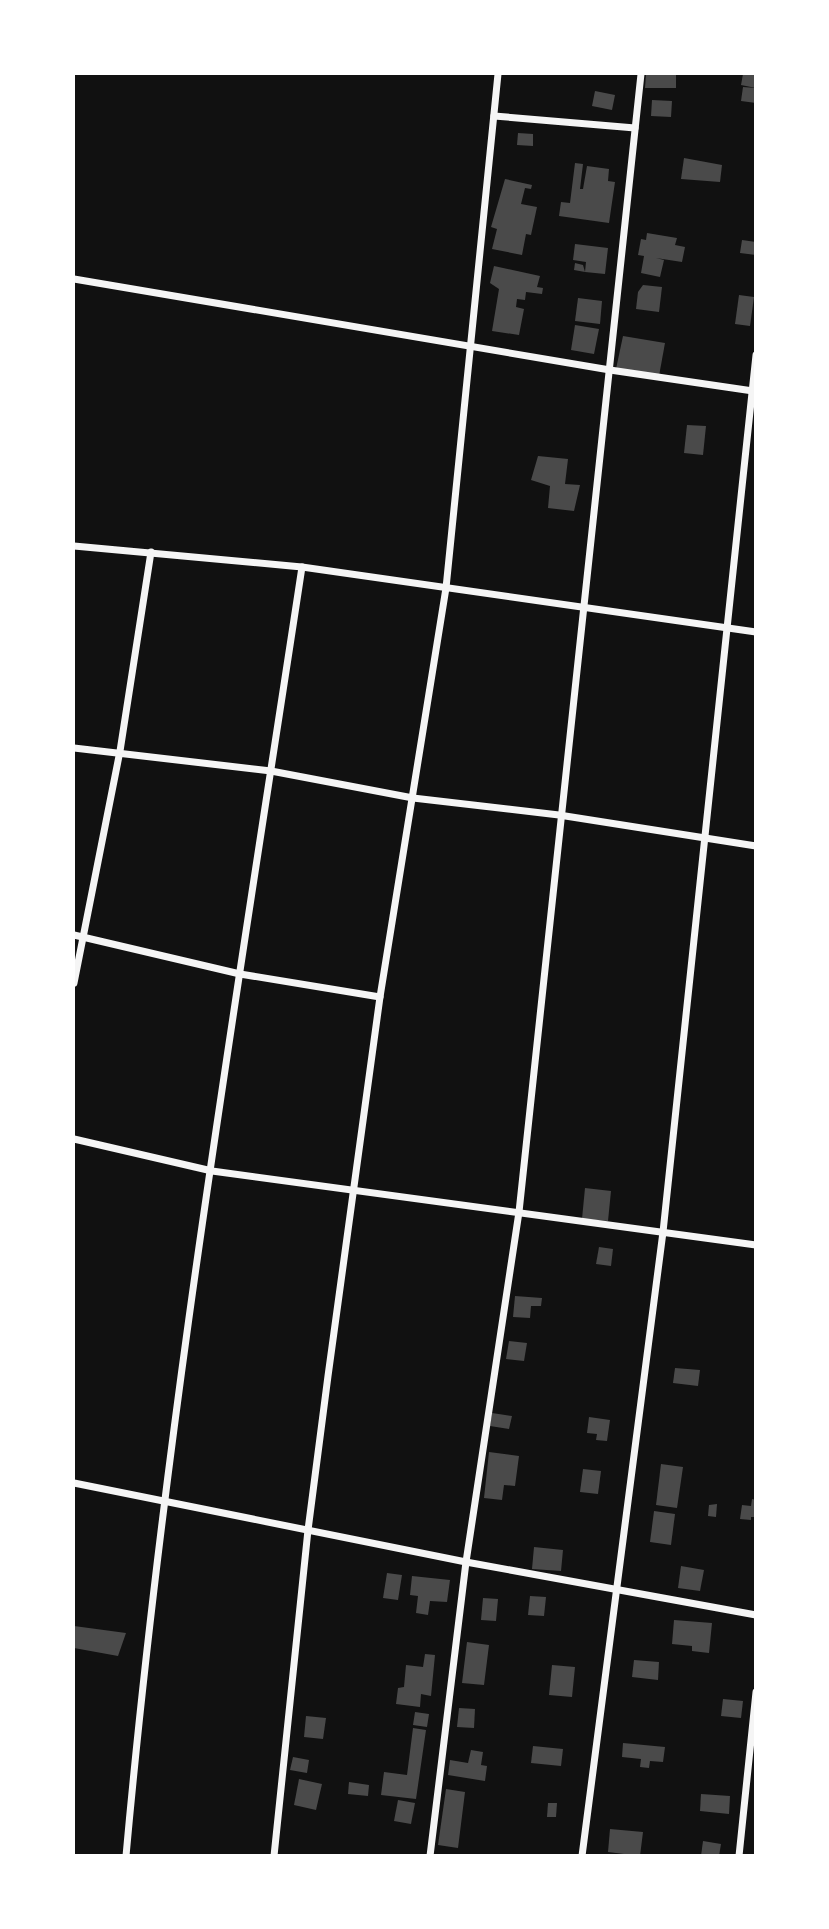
<svg xmlns="http://www.w3.org/2000/svg" width="829" height="1929" font-family="Cabin,sans-serif">
<style>
.building{fill:#4a4a4a}
.lines{fill:none;stroke-linecap:round;stroke-linejoin:round}
.minor{stroke:#f5f5f5;stroke-width:7}
</style>
<rect width="100%" height="100%" fill="#111"/>
<g class="building">
<polygon points="646,74 676,74 676,88 645,88"/>
<polygon points="743,74 756,74 756,88 741,85"/>
<polygon points="743,87 756,88 756,103 741,101"/>
<polygon points="595,91 615,95 612,110 592,106"/>
<polygon points="652,100 672,101 671,117 651,116"/>
<polygon points="518,133 533,134 533,146 517,145"/>
<polygon points="684,158 722,165 720,182 681,179"/>
<polygon points="575,163 583,164 580,189 583,189 587,166 609,169 608,181 615,182 609,223 559,216 561,202 570,203"/>
<polygon points="505,179 532,185 531,189 525,188 521,204 537,207 531,235 526,234 522,255 492,249 497,229 491,227"/>
<polygon points="647,233 677,238 675,245 685,247 682,262 656,258 664,260 660,277 641,273 644,256 638,255 641,239 646,240"/>
<polygon points="742,240 756,242 756,255 740,253"/>
<polygon points="575,244 608,248 605,274 585,272 586,262 573,260"/>
<polygon points="575,263 583,265 585,272 574,270"/>
<polygon points="494,266 540,276 537,287 543,288 542,294 526,292 525,300 517,299 516,307 524,309 519,335 492,331 499,289 490,283"/>
<polygon points="643,285 662,287 659,312 636,309 638,292"/>
<polygon points="739,295 754,297 750,326 735,324"/>
<polygon points="578,298 602,301 600,324 575,321"/>
<polygon points="575,325 599,329 594,354 571,350"/>
<polygon points="623,336 665,343 659,376 616,369"/>
<polygon points="687,425 706,426 703,455 684,453"/>
<polygon points="538,456 568,459 565,484 580,485 574,511 548,508 550,486 531,480"/>
<polygon points="585,1188 611,1191 608,1221 582,1219"/>
<polygon points="599,1247 613,1249 611,1266 596,1264"/>
<polygon points="515,1296 542,1298 541,1306 531,1306 530,1318 513,1317"/>
<polygon points="509,1341 527,1343 524,1361 506,1359"/>
<polygon points="675,1368 700,1370 698,1386 673,1383"/>
<polygon points="492,1413 512,1416 509,1429 490,1426"/>
<polygon points="589,1417 610,1420 607,1441 596,1440 597,1434 587,1433"/>
<polygon points="489,1452 519,1456 515,1486 504,1485 502,1500 484,1498"/>
<polygon points="661,1464 683,1467 677,1508 656,1505"/>
<polygon points="583,1469 601,1471 598,1494 580,1492"/>
<polygon points="752,1499 756,1500 756,1517 751,1517 751,1520 740,1519 742,1505 751,1506"/>
<polygon points="717,1504 716,1517 708,1516 709,1505"/>
<polygon points="654,1511 675,1514 671,1545 650,1542"/>
<polygon points="534,1547 563,1550 561,1571 532,1569"/>
<polygon points="681,1566 704,1570 700,1591 678,1588"/>
<polygon points="387,1573 402,1575 398,1600 383,1598"/>
<polygon points="412,1576 450,1580 447,1602 430,1601 428,1615 416,1613 418,1596 410,1595"/>
<polygon points="530,1596 546,1597 544,1616 528,1615"/>
<polygon points="483,1598 498,1599 496,1621 481,1620"/>
<polygon points="674,1620 712,1623 709,1653 692,1651 692,1646 672,1644"/>
<polygon points="74,1626 126,1633 118,1656 74,1648"/>
<polygon points="467,1642 489,1645 484,1685 462,1683"/>
<polygon points="425,1654 435,1655 431,1696 421,1694 420,1707 396,1704 398,1688 404,1687 406,1665 423,1667"/>
<polygon points="634,1660 659,1662 658,1680 632,1677"/>
<polygon points="552,1665 575,1667 572,1697 549,1695"/>
<polygon points="723,1699 743,1701 741,1718 721,1716"/>
<polygon points="459,1708 475,1709 474,1728 457,1727"/>
<polygon points="415,1712 429,1714 427,1727 413,1725"/>
<polygon points="306,1716 326,1718 323,1739 304,1737"/>
<polygon points="413,1728 426,1730 416,1799 381,1795 384,1772 407,1775"/>
<polygon points="623,1743 665,1747 663,1762 650,1761 649,1768 640,1767 641,1759 622,1757"/>
<polygon points="533,1746 563,1749 561,1766 531,1763"/>
<polygon points="471,1750 483,1752 481,1765 487,1766 485,1781 448,1775 450,1760 468,1763"/>
<polygon points="293,1757 309,1760 307,1773 290,1770"/>
<polygon points="299,1779 322,1784 316,1810 294,1805"/>
<polygon points="349,1782 369,1785 368,1796 348,1794"/>
<polygon points="446,1789 465,1792 458,1848 438,1845"/>
<polygon points="701,1794 730,1796 729,1814 700,1811"/>
<polygon points="398,1800 415,1803 411,1824 394,1821"/>
<polygon points="548,1803 557,1803 556,1817 547,1817"/>
<polygon points="610,1829 643,1832 640,1856 608,1852"/>
<polygon points="703,1841 721,1844 719,1856 701,1856"/>
</g>
<g class="lines">
<g class="minor">
<polyline points="494,116 635,128"/>
<polyline points="74,279 610,370 753,391"/>
<polyline points="74,546 302,567 756,632"/>
<polyline points="74,748 271,771 413,798 559,815 756,846"/>
<polyline points="74,935 240,974 380,997"/>
<polyline points="74,983 120,751 151,552"/>
<polyline points="74,1139 212,1171 756,1245"/>
<polyline points="74,1483 466,1562 756,1615"/>
<path d="M126,1856c39,-432 111,-861 176,-1289"/>
<polyline points="274,1856 308,1530 328,1376 380,997 446,588 498,74"/>
<polyline points="430,1856 466,1562 519,1212 641,74"/>
<polyline points="582,1856 663,1232 756,355"/>
<polyline points="739,1856 756,1692"/>
</g>
</g>
<rect width="829" height="1929" fill="none" stroke="#ffffff" stroke-width="150"/>
</svg>
